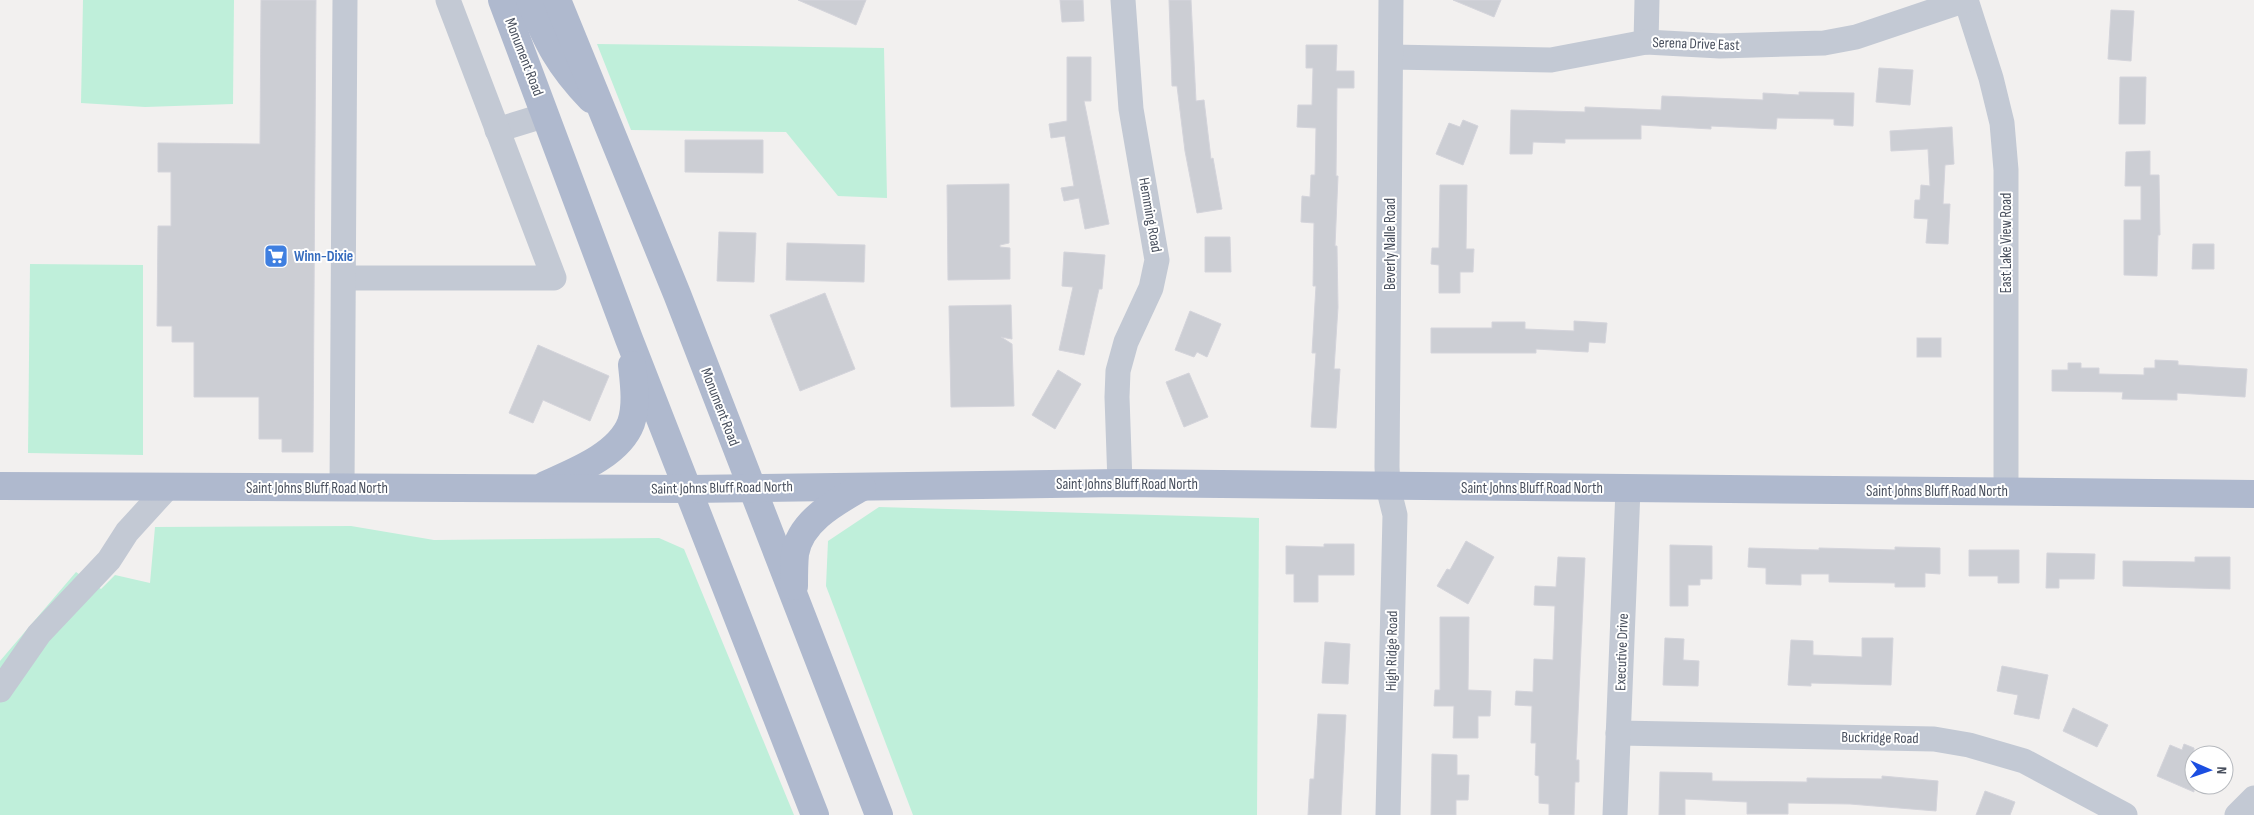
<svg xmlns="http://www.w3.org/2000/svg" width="2254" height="815" font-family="'Sofia Sans Condensed',sans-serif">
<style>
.green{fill:#bfefda}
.building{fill:#ccced4;stroke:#d4d4db}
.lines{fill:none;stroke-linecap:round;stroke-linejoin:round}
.minor{stroke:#c3c9d4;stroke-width:25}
.major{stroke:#afb9ce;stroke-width:28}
.labels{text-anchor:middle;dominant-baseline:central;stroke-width:4;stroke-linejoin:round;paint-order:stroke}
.street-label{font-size:15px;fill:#484f5d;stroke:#fff}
.shop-label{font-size:15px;font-weight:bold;fill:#366cbe;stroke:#fff;text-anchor:start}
</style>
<rect width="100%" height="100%" fill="#f2f0ef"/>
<g class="green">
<polygon points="83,0 234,0 233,104 145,107 81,103"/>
<polygon points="597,44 884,48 887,198 838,196 786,132 631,130"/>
<polygon points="30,264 143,265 143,455 28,453"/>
<polygon points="879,507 1259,518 1257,815 913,815 826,586 828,541"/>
<polygon points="351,526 434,540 659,538 684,549 794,815 0,815 0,661 76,572 101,589 115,575 150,583 155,527"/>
</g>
<g class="building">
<polygon points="261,0 316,0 313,452 282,452 282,439 259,439 259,397 194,397 194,342 172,342 172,326 157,326 158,226 171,226 171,172 158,172 158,143 260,144"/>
<polygon points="798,0 866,0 856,25"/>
<polygon points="1060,0 1083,0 1084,21 1062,22"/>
<polygon points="1169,0 1191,0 1196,101 1204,100 1211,159 1213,158 1222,209 1197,213 1185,151 1177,86 1172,86"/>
<polygon points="1453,0 1501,0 1494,17"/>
<polygon points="2111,10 2134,11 2131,61 2108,59"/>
<polygon points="1306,45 1337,45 1336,71 1354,71 1354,88 1337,88 1336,176 1338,176 1335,246 1337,246 1338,307 1334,369 1340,369 1336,428 1311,427 1316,353 1312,353 1316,286 1313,286 1314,223 1301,222 1302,196 1310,197 1311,175 1315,175 1316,128 1297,127 1298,105 1312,105 1313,68 1306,68"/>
<polygon points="1067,57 1091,57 1091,101 1084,101 1109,224 1085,229 1079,198 1064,201 1061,188 1074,186 1065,136 1051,138 1049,124 1067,121"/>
<polygon points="1879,68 1913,70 1910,105 1876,102"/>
<polygon points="2120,77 2146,77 2145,124 2119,124"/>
<polygon points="1799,92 1854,93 1853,126 1834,125 1834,119 1777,118 1776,129 1711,126 1711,129 1641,125 1641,139 1565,139 1565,143 1533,142 1532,154 1510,154 1511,110 1585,112 1585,107 1661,110 1662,96 1763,100 1763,93 1799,95"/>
<polygon points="1463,120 1478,126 1463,165 1436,154 1449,123 1460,127"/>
<polygon points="1952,127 1954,164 1945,165 1943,204 1950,204 1948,244 1926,243 1928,219 1914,218 1915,200 1920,200 1921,185 1930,186 1928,149 1891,151 1890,131"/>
<polygon points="685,140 763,140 763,173 685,172"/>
<polygon points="2150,151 2150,175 2159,175 2160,235 2158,235 2157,276 2124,275 2124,220 2141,220 2141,186 2125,186 2126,152"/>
<polygon points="1009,184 1009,243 1000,245 1000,247 1010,248 1010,279 948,280 947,185"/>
<polygon points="1440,185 1467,185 1466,249 1474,249 1473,272 1460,272 1460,293 1439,293 1439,265 1431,264 1432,248 1439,248"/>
<polygon points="719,232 756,233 754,282 717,281"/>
<polygon points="1205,237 1230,237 1231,272 1205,272"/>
<polygon points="787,243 865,245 864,282 786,280"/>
<polygon points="2193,244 2214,244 2214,269 2192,269"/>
<polygon points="1064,252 1105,255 1102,289 1099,289 1084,355 1059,350 1073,287 1062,286"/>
<polygon points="825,293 855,369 800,391 770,315"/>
<polygon points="1011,305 1012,339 1001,337 1012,344 1014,406 951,407 949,306"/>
<polygon points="1190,311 1221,324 1207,357 1197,352 1194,357 1175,350"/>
<polygon points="1574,321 1607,323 1605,343 1589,342 1588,352 1536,349 1536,353 1431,353 1431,328 1492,328 1492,322 1525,322 1525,329 1574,331"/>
<rect x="1917" y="338" width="24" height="19"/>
<polygon points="538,345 609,376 590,421 543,400 533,423 509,413"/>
<polygon points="2155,360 2178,361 2178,365 2247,369 2245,397 2177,393 2177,400 2122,399 2123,392 2052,391 2052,370 2068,370 2068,363 2081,363 2081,368 2099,368 2099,374 2144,375 2144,368 2155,368"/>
<polygon points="1058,370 1081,384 1055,429 1032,415"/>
<polygon points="1189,373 1208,417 1184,427 1166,382"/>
<polygon points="1466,541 1494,557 1468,604 1437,586 1447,569 1450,570"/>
<polygon points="1324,544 1354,544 1354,575 1318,575 1318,602 1294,602 1294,574 1286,574 1286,546 1324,547"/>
<polygon points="1670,545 1712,546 1712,579 1700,579 1700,585 1688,585 1688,606 1670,606"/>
<polygon points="1895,547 1940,548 1940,574 1925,573 1925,587 1895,587 1895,583 1829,582 1829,574 1801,574 1801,585 1766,584 1766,568 1748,567 1749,548 1819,550 1819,548 1895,550"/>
<polygon points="1969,550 2019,550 2019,583 1998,583 1998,576 1969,576"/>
<polygon points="2047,553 2095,554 2094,579 2059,579 2059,588 2046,588"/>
<polygon points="1558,557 1585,558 1576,760 1579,760 1579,782 1575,782 1574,815 1549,815 1549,804 1539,803 1539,776 1535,775 1536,743 1531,743 1532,706 1515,705 1516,691 1533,692 1534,659 1553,660 1555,606 1534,605 1535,586 1556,587"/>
<polygon points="2195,557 2230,557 2230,589 2123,586 2123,561 2195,562"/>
<polygon points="1440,617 1469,617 1468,690 1491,691 1490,716 1478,716 1478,738 1453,738 1454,706 1434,706 1435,690 1440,690"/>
<polygon points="1665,638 1684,639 1683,660 1699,661 1698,686 1663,685"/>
<polygon points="1862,638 1893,638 1891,685 1811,683 1811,686 1788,685 1791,640 1813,641 1813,655 1862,657"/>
<polygon points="1325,642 1350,644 1348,684 1322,683"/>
<polygon points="2002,666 2048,675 2039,719 2014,714 2018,695 1997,691"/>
<polygon points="2073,708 2108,725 2097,747 2063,731"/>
<polygon points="1318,714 1346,715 1341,815 1308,815 1310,779 1314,779"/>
<polygon points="2184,744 2194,748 2194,792 2157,776 2170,745 2182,750"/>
<polygon points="1432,754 1457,755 1457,775 1469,775 1468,800 1456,800 1456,815 1431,815"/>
<polygon points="1660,772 1712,773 1712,781 1807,782 1807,778 1882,779 1882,776 1938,781 1936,811 1850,804 1788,803 1788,814 1747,814 1747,802 1685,799 1685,815 1659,815"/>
<polygon points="1985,791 2015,802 2010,815 1976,815"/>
</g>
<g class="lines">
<g class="minor">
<polyline points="1966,0 1991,78 2002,123 2006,170 2006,491"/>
<polyline points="1646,42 1647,0"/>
<polyline points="1391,57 1551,60 1646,42 1720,46 1824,43 1856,37 1966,0"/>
<polyline points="497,130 546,115"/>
<polyline points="344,278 554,278 448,0"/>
<polyline points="1120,483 1117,397 1118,371 1126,342 1151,288 1157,260 1131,109 1123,0"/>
<polyline points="342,488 345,0"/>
<polyline points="0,690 39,634 109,560 127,532 168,487"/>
<polyline points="1618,733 1934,739 1969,745 2024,761 2125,815"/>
<polyline points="1388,815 1395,515 1388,487 1387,467 1391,0"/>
<polyline points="1615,815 1628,489"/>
<polyline points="2237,815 2254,798"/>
</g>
<g class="major">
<polyline points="502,0 629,339 815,815"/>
<path d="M530,0c17,42 29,66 61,99"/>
<polyline points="557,0 677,294 879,815"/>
<path d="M545,485c29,-13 74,-30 86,-62 6,-18 3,-39 1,-58"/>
<polyline points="0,486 689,489 1120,483 2254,494"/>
<path d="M794,586c0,-11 0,-22 1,-32 5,-33 41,-52 67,-67"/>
</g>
</g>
<defs>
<g id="supermarket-square" transform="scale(1.25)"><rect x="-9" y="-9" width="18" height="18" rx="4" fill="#3f7fe0" stroke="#fff"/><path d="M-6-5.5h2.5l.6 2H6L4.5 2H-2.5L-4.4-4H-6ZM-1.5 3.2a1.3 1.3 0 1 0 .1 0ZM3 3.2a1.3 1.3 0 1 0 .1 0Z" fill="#fff"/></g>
</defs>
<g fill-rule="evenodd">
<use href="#supermarket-square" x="276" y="256"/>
</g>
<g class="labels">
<g class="street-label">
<text transform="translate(1696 44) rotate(2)">Serena Drive East</text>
<text transform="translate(524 57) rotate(69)">Monument Road</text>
<text transform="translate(1150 215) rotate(80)">Hemming Road</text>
<text transform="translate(2006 243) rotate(-90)">East Lake View Road</text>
<text transform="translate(1390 244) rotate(-90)">Beverly Nalle Road</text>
<text transform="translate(720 407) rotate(69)">Monument Road</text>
<text x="1127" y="484">Saint Johns Bluff Road North</text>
<text x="317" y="488">Saint Johns Bluff Road North</text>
<text transform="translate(722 488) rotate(-1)">Saint Johns Bluff Road North</text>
<text x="1532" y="488">Saint Johns Bluff Road North</text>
<text x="1937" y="491">Saint Johns Bluff Road North</text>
<text transform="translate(1392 651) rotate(-89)">High Ridge Road</text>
<text transform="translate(1622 652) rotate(-88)">Executive Drive</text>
<text transform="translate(1880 738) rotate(1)">Buckridge Road</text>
</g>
<g class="shop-label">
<text x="294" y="256">Winn-Dixie</text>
</g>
</g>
<g transform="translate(2209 770) rotate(92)"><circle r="24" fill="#ffffff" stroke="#b6b9be"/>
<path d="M0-4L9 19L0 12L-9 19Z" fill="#1b4ee1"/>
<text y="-8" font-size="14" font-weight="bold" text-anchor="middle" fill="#484f5d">N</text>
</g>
</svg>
